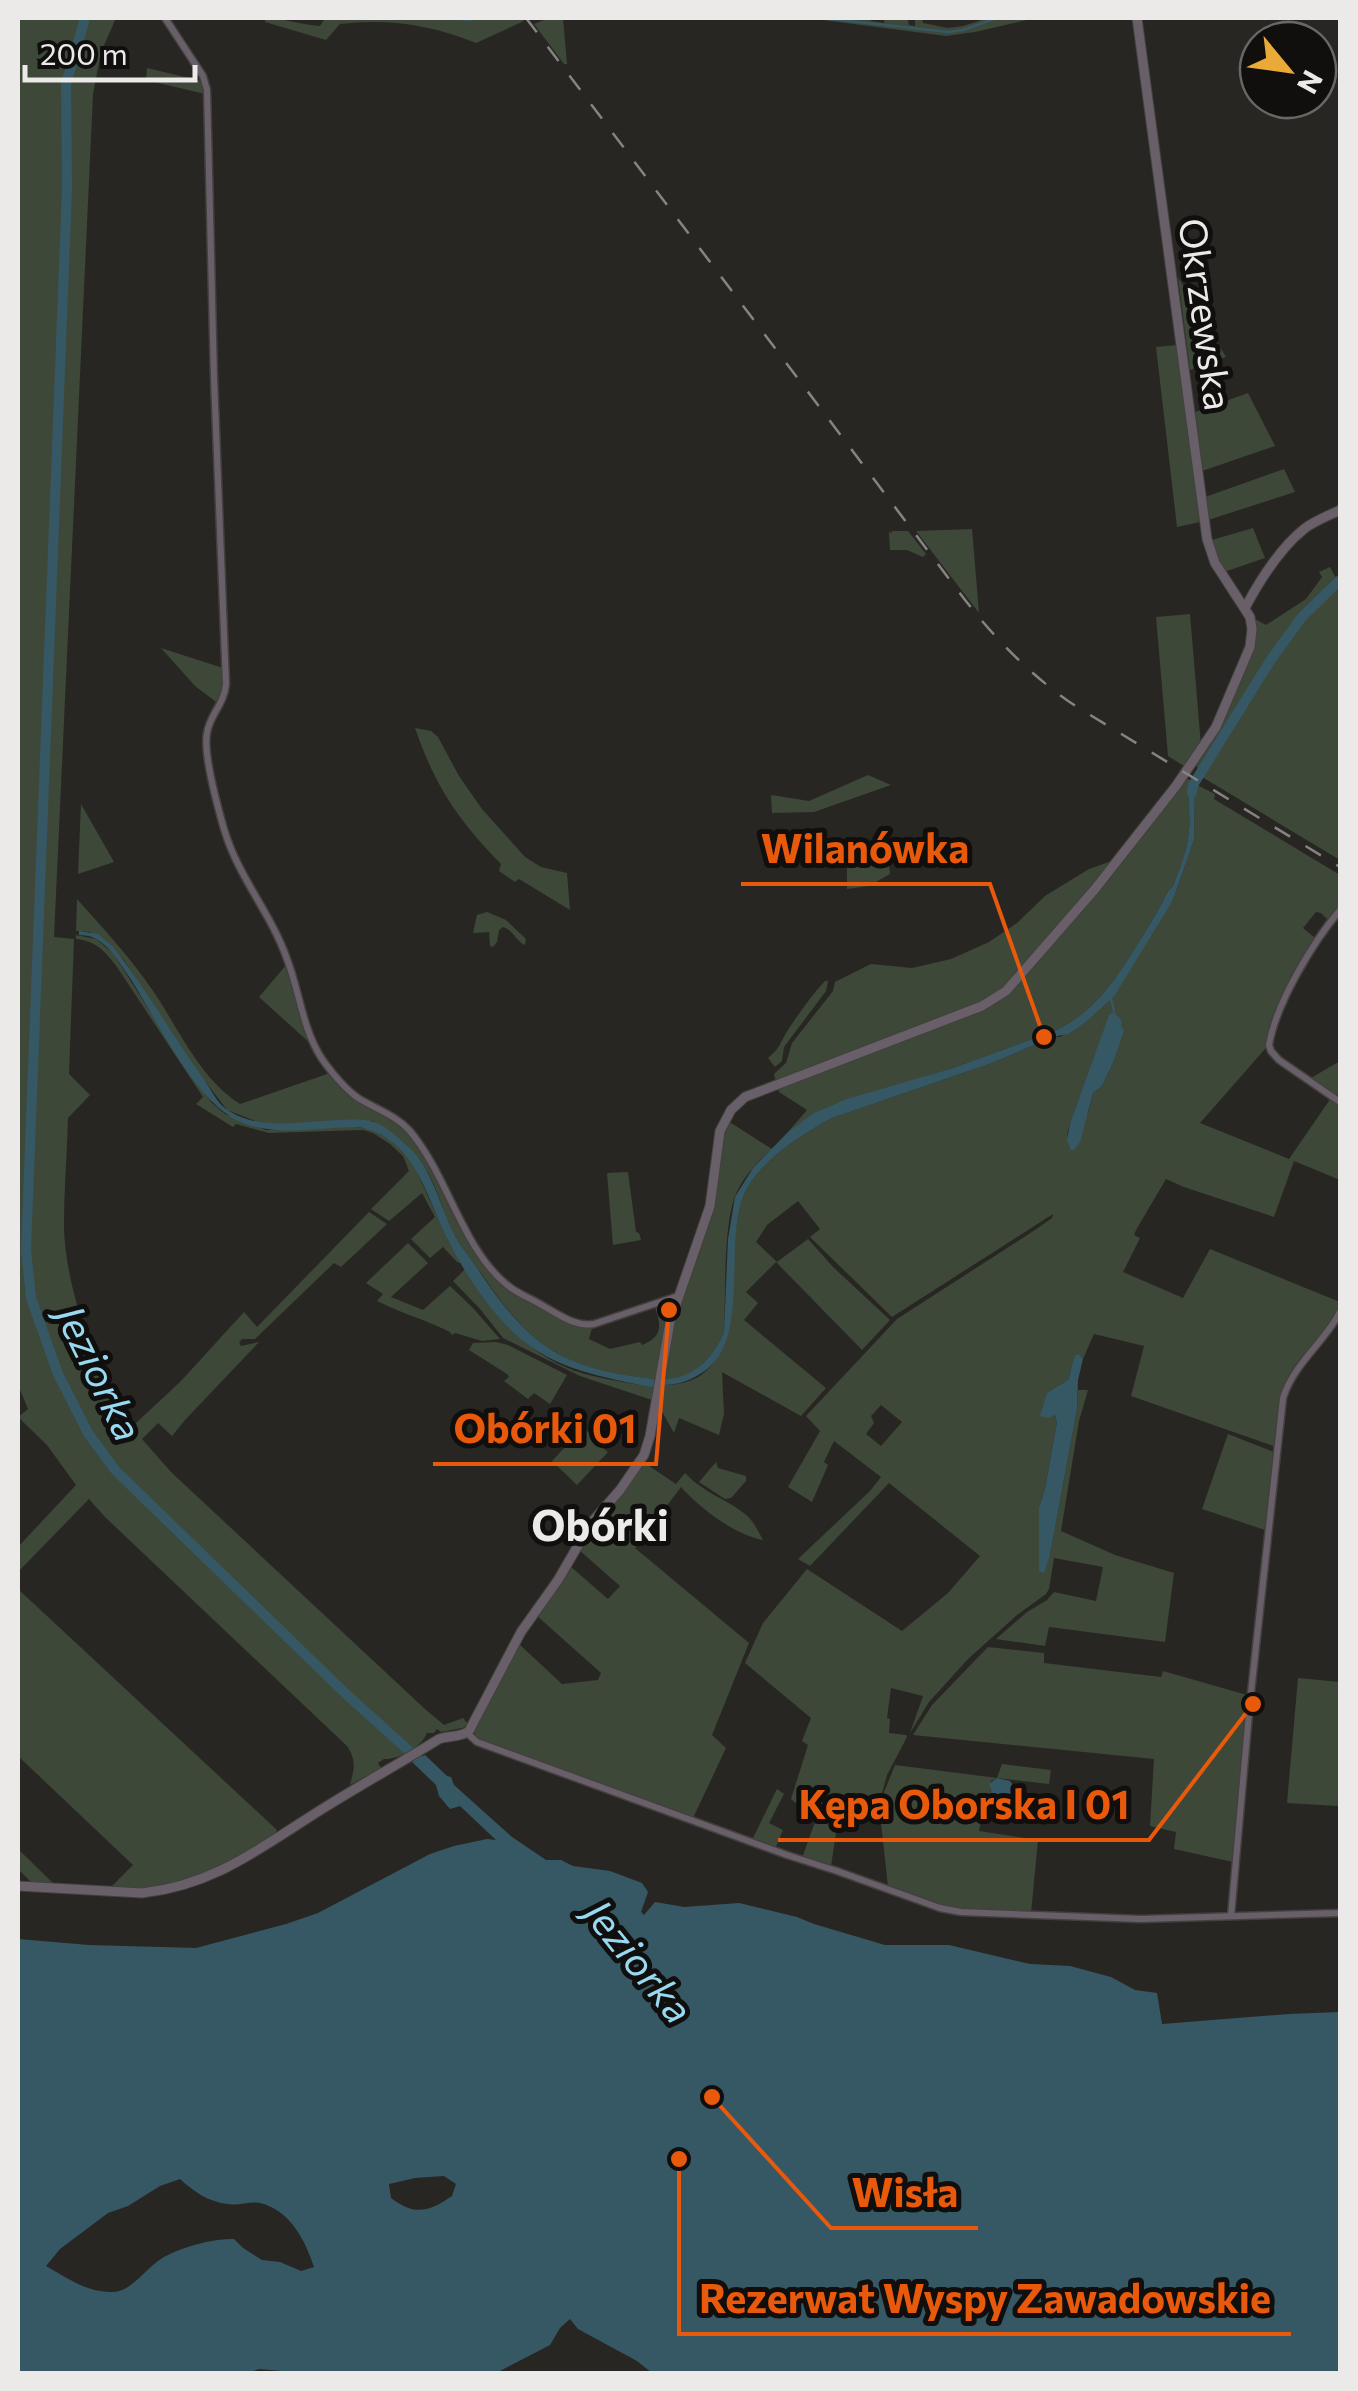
<svg xmlns="http://www.w3.org/2000/svg" width="1358" height="2391" font-family="Commissioner,sans-serif">
<style>
.green{fill:#3d4839;fill-rule:evenodd}
.water{fill:#365864;fill-rule:evenodd}
.lines{fill:none;stroke-linecap:round;stroke-linejoin:round}
.stream{stroke:#365864;stroke-width:2.5}
.river{stroke:#365864;stroke-width:10}
.minor-casing{stroke:#43413f;stroke-width:9}
.tertiary-casing{stroke:#43413f;stroke-width:11}
.minor{stroke:#695f68;stroke-width:6}
.tertiary{stroke:#695f68;stroke-width:9}
.rail{stroke:#858481;stroke-width:2.5;stroke-dasharray:18 18;stroke-linecap:butt}
.labels{text-anchor:middle;dominant-baseline:central;stroke-width:10;stroke-linejoin:round;paint-order:stroke}
.street-label{font-size:38px;fill:#ebeae8;stroke:#100f0e}
.water-label{font-size:40px;font-style:italic;fill:#98d9f2;stroke:#100f0e}
.quarter-label{font-size:42px;font-weight:bold;fill:#ebeae8;stroke:#100f0e}
.leader{fill:none;stroke:#e8590c;stroke-width:4}
.callout-dot{fill:#e8590c;stroke:#100f0e;stroke-width:4}
.callout-label{font-size:40px;text-anchor:middle;font-weight:bold;fill:#e8590c;stroke:#100f0e;stroke-width:10;stroke-linejoin:round;paint-order:stroke}
</style>
<rect width="100%" height="100%" fill="#282623"/>
<g class="green">
<path d="M18,18h98l-15,34 -8,42 -39,843 20,2 -5,135 21,21 -22,23c-1,36 -4,73 -4,110 1,52 26,127 52,172 5,8 13,16 19,24l46,-43 63,-69 13,15 112,-115 18,12 -46,43 -7,-4 -79,76h-13l-3,3 2,4 18,-4 -74,78 -13,16 -14,-13 -16,16 29,33 254,237 19,16 19,-7 5,6 -5,4 -22,4 -4,-3 -3,4h-7c-5,14 -30,27 -43,26l-6,4 3,5 -31,17c4,-16 7,-24 -3,-39l-242,-229 -16,-18 -71,73v-25l58,-62 -29,-40 -29,-28 10,-8 -10,-24z"/>
<path d="M265,18c19,0 36,7 55,8l5,-8h196l3,3 -48,22c-44,-18 -88,-25 -136,-19l-14,16 -61,-18z"/>
<polygon points="549,18 563,18 567,64 564,64 534,24"/>
<polygon points="807,18 870,18 871,21 884,23 885,18 908,20 909,25 915,26 915,18 922,18 923,23 948,28 963,26 988,18 1035,18 975,32 946,36"/>
<polygon points="147,68 202,81 205,94 146,80"/>
<polygon points="1178,277 1226,357 1190,370"/>
<polygon points="1177,345 1200,522 1177,527 1156,347"/>
<polygon points="1248,393 1275,446 1202,471 1195,412"/>
<polygon points="1284,469 1295,492 1208,520 1205,497"/>
<polygon points="1253,528 1265,558 1224,572 1216,557 1212,540"/>
<polygon points="972,529 979,613 916,531"/>
<polygon points="892,531 908,531 926,554 923,557 907,550 890,550 889,532 892,533"/>
<polygon points="1330,567 1336,578 1340,576 1340,860 1197,774 1200,770 1196,766 1219,727 1256,642 1255,619 1266,625 1306,599 1322,577 1319,572"/>
<polygon points="1190,614 1201,746 1187,768 1168,756 1156,617"/>
<polygon points="161,648 223,668 223,687 219,704 195,686"/>
<path d="M415,728l16,3 7,6 21,39 23,33 43,48 16,10 26,6 3,37 -51,-31 -4,3 -16,-11 2,-7c-43,-44 -66,-78 -86,-136z"/>
<polygon points="868,775 891,785 814,812 772,813 771,795 809,801"/>
<path d="M1186,778l6,3c-7,19 0,37 -4,57 -2,17 -9,32 -15,48l-5,5c-8,17 -18,33 -28,49 -23,37 -44,72 -86,91l-104,38 -124,39 -39,25 20,-23 -28,-18 -1,-4 222,-88z"/>
<path d="M1195,784l20,10 -1,5 126,76v31l-12,14 -7,-7 -5,-1 -13,16 12,10 -6,9 -26,54 -18,48 -65,74 89,36 42,-61 9,7v75l-46,-19 -20,56 -90,-30 -18,-8 -30,51 -2,5 6,3 -17,34 60,26 27,-49 130,53v4c-15,29 -49,55 -58,85 -5,18 -4,38 -6,56l-145,-51 13,-50 -50,-12 -11,25 -4,-5 -4,1 -7,25 -20,13 9,29 -12,67 -6,18v45l11,3 27,-146 1,-19h10l-9,31 -18,110 54,24 59,18 -9,69 -116,-15 -4,19 -49,-7 31,-27 20,-12 7,-8 42,9 7,-34 -49,-9 -5,31 -3,5 -29,21 -49,44 -39,43 -19,31 13,-37 -32,-8 -4,30 3,1 -1,14 17,2 1,2 -20,38 -12,44 -36,-5 -8,52 -29,-8 14,-39 -25,-20 17,-54 -6,-4 9,-23 -66,-55 18,-40 44,-54 95,62 46,-38 32,-37 -91,-73 -79,83 -12,-7 72,-68 11,-14 -47,-36 -10,21 4,3 -16,37 -24,-15 32,-56 -14,-15 91,-97 138,-89 17,-12 1,-4 -161,103 -82,-80 10,-8 -22,-28 -31,24 -11,17 21,20 31,-23 25,28 57,53 -28,30 -86,-88 -30,30 12,11 -14,17 82,68 -25,28 -79,-44 2,42 -5,21 -40,-17 -5,15 -15,-27 4,-21c95,1 58,-128 79,-185 13,-37 58,-64 90,-82l160,-55 61,-26h7l26,-15 87,-122 21,-60zM1109,1016l12,20 -8,27 -11,23 -9,7 -5,20 -21,23 3,-13zM881,1405l21,17 -21,24 -15,-12 8,-11 -3,-7z"/>
<polygon points="81,804 114,862 78,874"/>
<polygon points="887,844 890,874 869,886 847,889 847,853"/>
<polygon points="1112,861 1006,986 991,997 776,1083 774,1074 786,1063 792,1043 833,991 835,982 871,964 912,968 951,959 989,942 1017,923 1045,896 1089,869"/>
<path d="M77,899c26,29 52,57 74,89 28,40 47,89 89,116l90,-31 13,16 55,33 9,10 29,42 57,98 77,52 11,4h11l-3,11 21,10 30,-7 2,3c22,-8 19,-22 12,-40l7,-1 7,8v5l-11,58 -3,4c-87,-9 -122,-30 -171,-103 -9,-12 -19,-25 -27,-38 -14,-24 -18,-55 -36,-77 -12,-15 -32,-27 -47,-40l-107,4 -39,-15 -35,-46 -68,-104 -34,-28 -14,-1z"/>
<path d="M487,912l19,8 20,19 -1,6c-9,-4 -12,-15 -22,-18l-4,3 -2,12 -4,5 -3,-1 -1,-14 -16,1 4,-18z"/>
<path d="M76,935l20,4 17,14 71,112 28,38 13,11 41,16 85,-4 18,3 21,10 22,22 36,79 13,23 -4,-1 -14,-15 -13,11 -19,-19 24,-22 -13,-24 -33,28 -18,-12 38,-38 -6,-15 -13,-12 -17,-11 -10,-3 -94,3 -33,-9 -3,3 -37,-23 7,-7 -86,-130c-12,-16 -21,-26 -41,-28z"/>
<polygon points="287,964 297,1006 311,1044 259,997"/>
<path d="M825,981h3l-2,10 -42,56 -2,14 -7,6 -7,-9c14,-12 11,-14 20,-28 11,-17 23,-34 37,-49z"/>
<polygon points="1340,1061 1340,1093 1336,1095 1311,1078"/>
<path d="M728,1121l44,28c-15,13 -31,30 -38,50 -11,34 -8,96 -10,133 -11,26 -30,48 -61,47l8,-50 34,-95 18,-103z"/>
<polygon points="628,1172 636,1232 639,1233 641,1240 613,1245 607,1173"/>
<path d="M408,1243l20,20 -37,34 32,13 27,-24 23,22 27,31 -18,2 -27,-8 -3,2 -2,-3c-24,-12 -49,-19 -73,-31l6,-7 -17,-11z"/>
<path d="M465,1269c24,40 55,77 98,97 28,13 62,15 91,22l-2,12 -72,-24 -77,-38 -23,-29 -27,-28z"/>
<polygon points="496,1342 508,1345 567,1375 550,1404 534,1393 528,1399 504,1381 509,1377 507,1374 469,1350 473,1343"/>
<polygon points="583,1428 595,1437 593,1440 608,1452 577,1485 552,1461"/>
<polygon points="1228,1434 1274,1452 1265,1530 1202,1509"/>
<path d="M643,1462l33,22 9,-11c20,21 40,25 60,41 8,6 13,17 18,26 -30,-6 -62,-31 -82,-53l-46,61 114,95 -37,92 14,13 -33,70 -193,-71c-9,-3 -24,-5 -26,-16l45,-87 43,40 36,-4 3,-7 -65,-58 34,-49 38,33 12,-13 -41,-36 19,-32z"/>
<polygon points="716,1462 718,1468 746,1476 746,1481 731,1498 725,1499 699,1482"/>
<polygon points="18,1589 277,1830 274,1835 222,1868 159,1889 110,1888 133,1865 18,1756"/>
<polygon points="988,1647 1044,1653 1044,1663 1161,1677 1163,1671 1247,1695 1233,1862 1174,1849 1176,1832 1150,1826 1154,1759 913,1735 932,1705"/>
<polygon points="1298,1678 1340,1682 1340,1776 1338,1806 1287,1803"/>
<path d="M1002,1764l49,6 -2,14 -52,-6 -6,3 -1,9c6,9 18,9 28,6l3,6 -36,-5 -6,34 59,9 -7,73 -75,-4 -68,-22 -8,-74 4,-21 11,-27 102,13z"/>
<polygon points="777,1789 784,1794 769,1823 783,1830 775,1849 752,1840"/>
<polygon points="18,1849 55,1885 33,1884 18,1869"/>
</g>
<g class="water">
<path d="M1192,781l3,3 -1,56 -21,60 -58,95 -29,27 -18,12 -15,3 -61,26 -160,55c-32,18 -77,45 -90,82 -17,49 7,138 -36,170 -14,10 -27,15 -43,15v-6c31,0 50,-21 61,-47l4,-93 7,-42 18,-29 34,-35 27,-20 33,-14 103,-30 104,-38c42,-19 63,-54 86,-91 10,-16 20,-32 28,-49l5,-5c6,-16 13,-32 15,-48 4,-20 -3,-38 4,-57z"/>
<path d="M79,931l19,3 15,13c33,41 59,88 90,131 7,9 13,24 23,31 32,22 73,13 110,11 13,0 26,-2 38,2 12,4 22,14 31,22 28,23 34,62 50,92 7,13 18,25 26,38 50,74 83,95 173,105v9c-50,-11 -101,-18 -140,-55 -27,-26 -49,-59 -66,-93 -22,-44 -33,-103 -90,-113 -37,0 -80,10 -115,-4 -48,-19 -85,-102 -113,-145 -10,-14 -19,-32 -36,-40 -5,-3 -9,-2 -15,-3z"/>
<polygon points="1114,1012 1122,1021 1121,1027 1124,1030 1113,1063 1102,1086 1093,1093 1080,1142 1074,1150 1071,1150 1067,1141 1070,1123 1109,1015"/>
<polygon points="1079,1354 1083,1359 1078,1380 1077,1409 1050,1555 1044,1573 1039,1571 1039,1507 1045,1489 1057,1422 1055,1415 1048,1418 1040,1416 1047,1393 1068,1380 1075,1355"/>
<path d="M425,1755l22,21 4,1 3,8 58,52 34,23h15l12,6 37,5 32,12 6,9 -7,20 3,3 11,-13 29,5 55,-4 58,14 17,7 71,21h64l81,19 40,2 41,11 24,13 22,3 5,31 127,-10 51,-2v361h-688l-15,-12 -59,-32 -8,-10 -10,9 -10,17 -54,28 -180,1 -57,-5 -14,5 -227,-1v-434l71,6 107,3 90,-24 32,-11 112,-59 24,-8 33,-7 9,1 -36,-34 -10,3 -11,-13 -3,-11 -24,-23zM444,2176l12,8 -4,12c-23,16 -38,20 -61,2l-2,-14 26,-6zM180,2179c14,13 29,23 48,25 10,2 22,-3 32,-1 30,7 45,37 54,64l-13,4 -21,-9 -18,-2 -19,-12 -9,-9c-23,0 -49,7 -70,18 -18,10 -32,35 -51,35 -25,1 -46,-14 -67,-26l14,-17 48,-36 20,-7 32,-20z"/>
<polygon points="997,1778 1010,1781 1016,1789 1017,1797 1001,1798 992,1794 989,1784"/>
</g>
<g class="lines">
<g class="stream">
<polyline points="447,18 471,20"/>
<polyline points="822,18 948,32 963,30 997,18"/>
<polyline points="1110,995 1114,1011"/>
</g>
<g class="river">
<polyline points="85,18 66,84 67,188 26,1250 31,1298 58,1374 88,1433 116,1471 346,1694 428,1768"/>
<polyline points="1192,793 1193,785 1270,661 1302,617 1340,580"/>
</g>
<g class="minor-casing">
<g id="minor">
<path d="M165,18l38,58 4,14 7,288 12,306c-2,21 -16,30 -19,49 -4,20 11,75 17,96 14,48 47,84 63,130 13,34 15,69 35,100 10,14 22,29 36,39 18,11 37,17 51,32 38,44 53,118 97,154 11,10 27,15 39,23 16,9 31,20 49,17l84,-28"/>
<path d="M1340,910c-27,32 -64,93 -71,135l2,6 8,9 61,42"/>
<polyline points="467,1733 477,1742 787,1855 837,1871 940,1908 961,1912 1141,1919 1340,1913"/>
<path d="M1231,1916l19,-214 33,-304c11,-35 41,-55 57,-86"/>
</g>
</g>
<g class="tertiary-casing">
<g id="tertiary">
<path d="M1245,608c15,-28 34,-59 59,-79 10,-8 24,-13 36,-19"/>
<path d="M18,1886l124,7c75,-8 123,-49 185,-87 37,-23 75,-44 112,-67 10,-4 21,-1 30,-8l52,-99 37,-52 33,-57 29,-33 24,-35 6,-19 20,-114 40,-116 10,-75 11,-21 14,-13 237,-91 24,-15 89,-102 81,-103 40,-59 34,-80 2,-18 -2,-12 -35,-54 -8,-24 -70,-521"/>
</g>
</g>
<use href="#minor" class="minor"/>
<use href="#tertiary" class="tertiary"/>
<path class="rail" d="M526,18l436,578c33,43 70,81 115,111l263,160"/>
</g>
<g class="labels">
<g class="street-label">
<text transform="translate(1207 314) rotate(82)">Okrzewska</text>
</g>
<g class="water-label">
<text transform="translate(101 1372) rotate(64)">Jeziorka</text>
<text transform="translate(640 1960) rotate(51)">Jeziorka</text>
</g>
<g class="quarter-label">
<text x="600" y="1524">Obórki</text>
</g>
</g>
<path class="leader" d="M1044 1037L990 884H741M669 1310L656 1464H433M1253 1704L1149 1840H778M712 2097L831 2228H978M679 2159L679 2334H1291"/>
<g class="callout-dot">
<circle cx="1044" cy="1037" r="10"/>
<circle cx="669" cy="1310" r="10"/>
<circle cx="1253" cy="1704" r="10"/>
<circle cx="712" cy="2097" r="10"/>
<circle cx="679" cy="2159" r="10"/>
</g>
<g class="callout-label">
<text x="865" y="863">Wilanówka</text>
<text x="545" y="1443">Obórki 01</text>
<text x="964" y="1819">Kępa Oborska I 01</text>
<text x="905" y="2207">Wisła</text>
<text x="985" y="2313">Rezerwat Wyspy Zawadowskie</text>
</g>
<rect width="1358" height="2391" fill="none" stroke="#ebeae8" stroke-width="40"/>
<g transform="translate(1288 70) rotate(119)"><circle r="48" fill="#100f0e" stroke="#686765" stroke-width="2.5"/>
<path d="M0-8L18 38L0 25L-18 38Z" fill="#eaaa38"/>
<text y="-15" font-size="28" font-weight="bold" text-anchor="middle" fill="#ebeae8">N</text>
</g>
<path d="M25 65v15h170v-15" fill="none" stroke="#ebeae8" stroke-width="5"/>
<text x="40" y="65" font-size="30" fill="#ebeae8" stroke="#100f0e" stroke-width="8" paint-order="stroke">200 m</text>
</svg>
